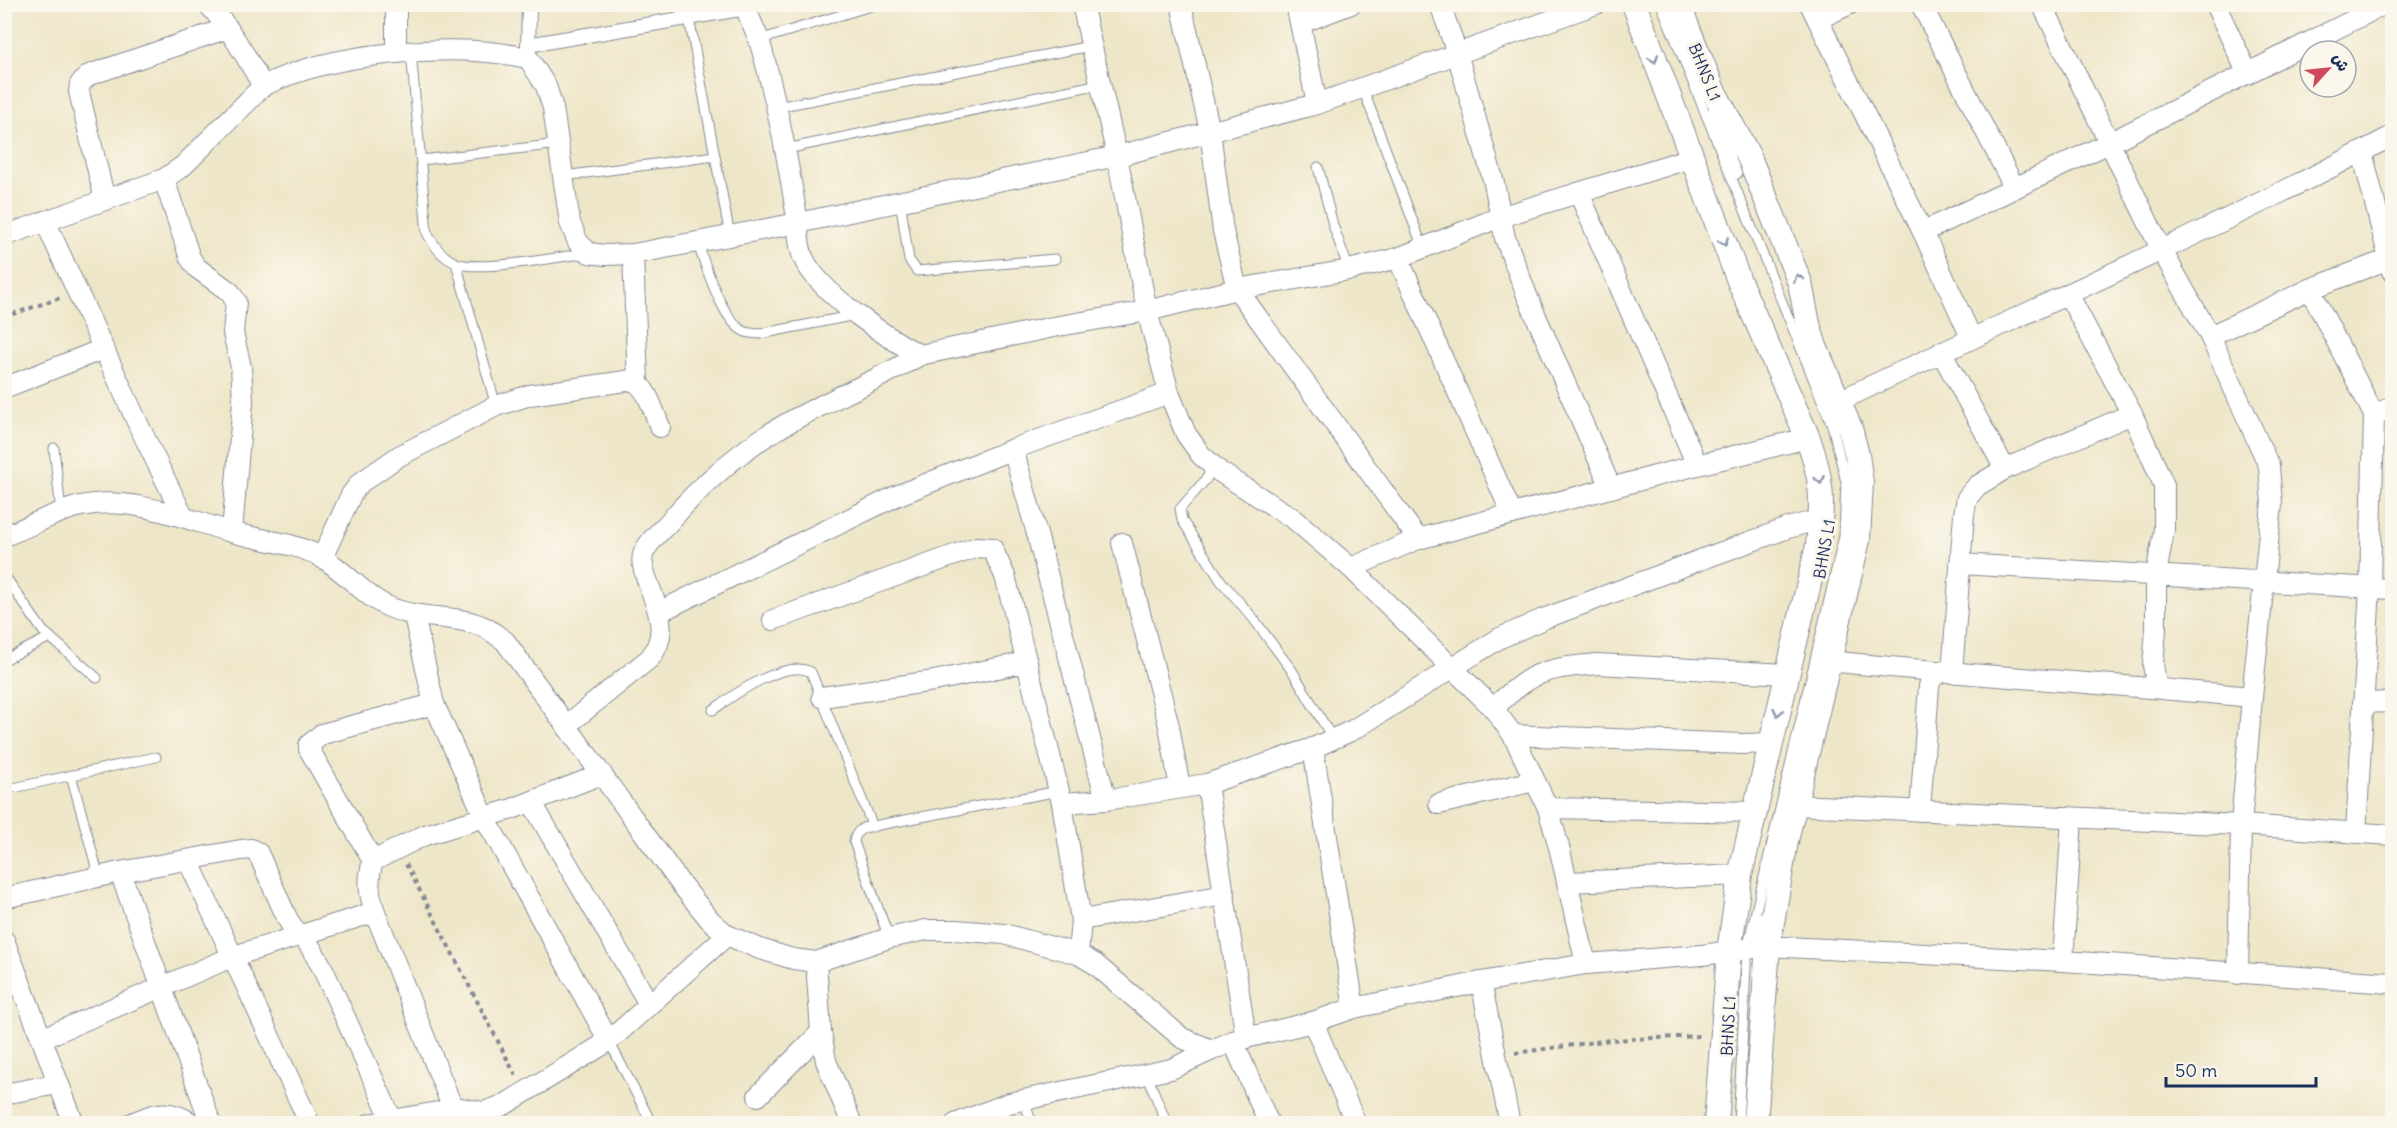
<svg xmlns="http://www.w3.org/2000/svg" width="2397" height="1128" font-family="Delius,'Playpen Sans Arabic',sans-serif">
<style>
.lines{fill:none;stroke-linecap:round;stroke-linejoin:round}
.service-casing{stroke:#848a93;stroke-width:11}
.pedestrian-casing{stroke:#848a93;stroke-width:16}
.minor-casing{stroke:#848a93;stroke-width:22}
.tertiary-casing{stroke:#848a93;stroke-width:26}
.path{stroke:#848a93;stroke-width:4;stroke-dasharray:4.5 4.5;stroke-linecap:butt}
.service{stroke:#fff;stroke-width:9}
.pedestrian{stroke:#fff;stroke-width:14}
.minor{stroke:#fff;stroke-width:20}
.tertiary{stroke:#fff;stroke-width:24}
.oneway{stroke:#8d97ae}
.labels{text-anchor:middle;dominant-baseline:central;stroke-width:6;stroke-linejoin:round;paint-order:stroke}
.street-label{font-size:16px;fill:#1b2f5e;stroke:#fbf7ec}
</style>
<rect width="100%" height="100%" fill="#fbf7ec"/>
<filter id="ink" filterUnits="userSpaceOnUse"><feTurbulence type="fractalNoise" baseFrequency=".0167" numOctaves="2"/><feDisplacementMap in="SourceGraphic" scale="12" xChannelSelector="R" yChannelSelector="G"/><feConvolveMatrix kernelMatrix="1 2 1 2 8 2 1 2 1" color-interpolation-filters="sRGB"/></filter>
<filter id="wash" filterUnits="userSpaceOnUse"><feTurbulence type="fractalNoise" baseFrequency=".008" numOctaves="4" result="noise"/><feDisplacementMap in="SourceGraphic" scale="24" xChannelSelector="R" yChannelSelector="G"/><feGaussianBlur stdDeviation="1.35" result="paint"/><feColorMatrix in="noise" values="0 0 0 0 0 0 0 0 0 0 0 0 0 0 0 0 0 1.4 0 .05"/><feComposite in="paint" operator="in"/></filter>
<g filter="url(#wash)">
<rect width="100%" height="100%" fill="#eee6c8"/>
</g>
<g filter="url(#ink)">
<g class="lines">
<g class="service-casing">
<g id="service">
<polyline points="1661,4 1832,425 1846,482 1844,536 1747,949 1738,1124"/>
<polyline points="689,18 730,236"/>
<polyline points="759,40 877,4"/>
<path d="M411,51l16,182c7,13 15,24 29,30 24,9 103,-6 131,-10"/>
<polyline points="1363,89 1423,248"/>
<polyline points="777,107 1091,46"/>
<polyline points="1712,112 1737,174"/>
<polyline points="786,149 1100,84"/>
<polyline points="421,160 559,144"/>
<polyline points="1318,167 1333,225 1349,270"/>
<polyline points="564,176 715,156"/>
<polyline points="900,200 909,260 917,271 1055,259"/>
<path d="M697,242c9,23 25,81 49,90 4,2 10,1 14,2l96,-19"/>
<polyline points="456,263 496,406"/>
<polyline points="54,448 61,512"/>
<polyline points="1212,465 1207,478 1180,509 1182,520 1221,581 1253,618 1293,672 1333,739"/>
<polyline points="4,575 43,631 97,678"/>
<polyline points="4,660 50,637"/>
<path d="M713,710c20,-15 73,-52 98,-38l62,155"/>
<polyline points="71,775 99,877"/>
<polyline points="4,790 156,757"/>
<path d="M889,938l-35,-96c1,-7 3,-10 9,-14l196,-37"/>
<polyline points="1756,948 1761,917"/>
<polyline points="609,1041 652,1124"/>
<polyline points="1147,1075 1167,1124"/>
<polyline points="1024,1100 1032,1124"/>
</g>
</g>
<g class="pedestrian-casing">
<g id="pedestrian">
<polyline points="528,45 746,8"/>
<polyline points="528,53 529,4"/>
</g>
</g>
<g class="minor-casing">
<g id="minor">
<path d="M208,4c23,25 38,53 55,82"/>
<polyline points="396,4 396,53"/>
<path d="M745,4c3,14 11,26 15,39 16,55 27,112 36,169 3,17 1,37 11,53 22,34 77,71 113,90l133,-28 94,-16 90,-22 112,-19 49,-12 102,-41 191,-59"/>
<polyline points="1082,4 1117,156 1147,311 1169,393 1186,434 1201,455 1220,472 1294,519 1351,568 1493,708 1513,735 1548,808 1560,851 1586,964"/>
<polyline points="1181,4 1210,131 1223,231 1237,289 1418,539"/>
<polyline points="1440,4 1457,53 1494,183 1505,238 1528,298 1611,488"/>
<polyline points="1810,4 1923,232 1971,337"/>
<polyline points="1921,4 2014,187"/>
<polyline points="2042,4 2162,251 2210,336 2269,466 2272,504 2252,697 2241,825 2238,974"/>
<polyline points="2215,4 2248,74"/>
<polyline points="1818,19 1850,4"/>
<polyline points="1301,23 1351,4"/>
<polyline points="1317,104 1596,4"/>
<polyline points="2362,152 2392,271"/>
<polyline points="164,179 190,258 197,268 230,292 236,302 233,333 241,367 243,401 232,532"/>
<polyline points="1579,193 1697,465"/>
<polyline points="105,200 79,92 80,84 89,75 228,28"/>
<polyline points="45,221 139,426 183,516"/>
<polyline points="1923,232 2109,143 2385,4"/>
<path d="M4,236l160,-57 19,-13 80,-80c68,-34 190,-44 265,-28l18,28 7,22 17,115 8,19 11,11 16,2 28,-1 165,-31 319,-67 200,-52 -21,-100"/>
<polyline points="633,254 638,383"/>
<polyline points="1398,258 1512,514"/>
<polyline points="2310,289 2374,415 2370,587 2356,833"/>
<polyline points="2068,294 2132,414 2164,485 2164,530 2156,575 2156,629 2153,665 2157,687"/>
<polyline points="2210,336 2310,289 2389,259"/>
<polyline points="1941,352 2005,469"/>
<polyline points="4,388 103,349"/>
<path d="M1839,401c185,-88 372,-170 553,-265"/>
<polyline points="2374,415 2392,407"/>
<polyline points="1013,449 1037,534 1106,800"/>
<path d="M4,536c26,-9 50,-24 77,-30 49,-11 104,13 150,26 31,9 64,10 92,26 23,14 41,38 66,49 29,13 62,7 93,19 8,3 15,10 23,15l175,242 30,37 17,15 33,14 33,10 23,3 73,-24 37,-8h30l48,4 74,20 17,10 87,74 30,12 21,-9 80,-19 41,-14 127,-26 105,-18 116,-9 66,-9 295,15 329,22"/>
<polyline points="1122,543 1169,726 1180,788"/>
<path d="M322,558l29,-63 9,-12 39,-27 97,-50 34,-11 102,-15c16,7 21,31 28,47"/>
<polyline points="1960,564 2392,589"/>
<polyline points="1351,568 1418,539 1697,465 1808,438"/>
<polyline points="659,612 896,496 1013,449 1169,393"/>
<polyline points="414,616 434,704 485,818 609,1041"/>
<polyline points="773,620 977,547 992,548 1005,576 1062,803 1081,920 1078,954"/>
<path d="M1829,661c141,15 282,22 423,36"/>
<polyline points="1952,673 1964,514 1967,498 1977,486 2005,469 2132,414"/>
<polyline points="822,697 934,681 1027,662"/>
<polyline points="2363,703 2392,702"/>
<path d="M1493,708c13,-11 27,-25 42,-32 19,-9 41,-10 62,-12l190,10"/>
<path d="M567,725l83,-67c21,-27 6,-52 -4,-81 -2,-7 -5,-15 -3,-22 4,-13 19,-25 28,-35 32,-37 73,-73 115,-96 44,-25 91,-43 134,-69"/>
<polyline points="1513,735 1743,744 1771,743"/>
<polyline points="1313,748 1354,1008"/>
<polyline points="1207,784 1246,1038"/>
<polyline points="532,803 649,1004"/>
<polyline points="1062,803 1106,800 1207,784 1313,748 1353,730 1500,638 1543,619 1700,560 1788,528 1821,519"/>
<polyline points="1439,804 1534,781"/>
<polyline points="1795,805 2241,825 2392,835"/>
<polyline points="1548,808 1755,812"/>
<polyline points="1920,811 1929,686 1932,677 1940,673"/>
<polyline points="188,860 310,1124"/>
<polyline points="373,861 309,749 309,745 322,734 434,704"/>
<polyline points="120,872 211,1124"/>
<polyline points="1567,882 1740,875"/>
<polyline points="4,898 120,872 241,850 251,849 258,853 287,918 293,928 307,941 322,967 392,1120"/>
<polyline points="1081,920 1225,895"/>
<polyline points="4,940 74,1124"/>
<polyline points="2063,961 2072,818"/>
<polyline points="816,962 821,1032 826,1061 852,1124"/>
<polyline points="1481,982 1510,1124"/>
<polyline points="1313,1022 1356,1124"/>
<polyline points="41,1039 234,956 375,912"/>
<polyline points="1233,1041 1269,1124"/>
<polyline points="4,1094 57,1084"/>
<polyline points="758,1096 821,1032"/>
<path d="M130,1124c25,-11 38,-17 63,0"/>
<polyline points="369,1124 461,1108 484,1112 504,1105 609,1041 727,935"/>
<path d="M459,1124l-84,-212c-6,-18 -8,-32 -2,-51l52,-26 87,-26 90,-35"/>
<polyline points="955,1124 1009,1103 1171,1069 1212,1050"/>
</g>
</g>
<g class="tertiary-casing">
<g id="tertiary">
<path d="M1634,4l105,277 69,157c15,43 15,62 10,107l-78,330 -11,77 -13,172"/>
<polyline points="1678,4 1713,90 1749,157 1800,283 1808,324 1815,347 1850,428 1857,455 1861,483 1858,540 1786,841 1768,946 1755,1124"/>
</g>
</g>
<g class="path">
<polyline points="4,317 60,298"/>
<polyline points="406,864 516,1076"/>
<polyline points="1515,1053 1610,1040 1701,1036"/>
</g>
<use href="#service" class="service"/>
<use href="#pedestrian" class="pedestrian"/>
<use href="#minor" class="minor"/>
<use href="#tertiary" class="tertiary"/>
</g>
<defs><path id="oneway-chevron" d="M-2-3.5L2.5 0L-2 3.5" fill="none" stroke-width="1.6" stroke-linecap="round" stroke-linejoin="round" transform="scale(1.5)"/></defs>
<g class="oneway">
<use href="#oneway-chevron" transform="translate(1654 59) rotate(69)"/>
<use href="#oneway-chevron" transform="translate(1724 242) rotate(69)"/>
<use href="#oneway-chevron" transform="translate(1798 278) rotate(-109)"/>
<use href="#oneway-chevron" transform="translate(1820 480) rotate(80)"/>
<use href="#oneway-chevron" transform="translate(1778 712) rotate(103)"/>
</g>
</g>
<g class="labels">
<g class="street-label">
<text transform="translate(1705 72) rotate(68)">BHNS L1</text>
<text transform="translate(1824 549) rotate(-80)">BHNS L1</text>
<text transform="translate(1728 1026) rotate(-87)">BHNS L1</text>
</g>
</g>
<rect width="2397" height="1128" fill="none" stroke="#fbf7ec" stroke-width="24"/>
<g transform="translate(2328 69) rotate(63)"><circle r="28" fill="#fbf7ec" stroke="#a1a7b3" stroke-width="1.5"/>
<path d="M0-4.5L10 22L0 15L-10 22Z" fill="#d1495b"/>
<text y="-9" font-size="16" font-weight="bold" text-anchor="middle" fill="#1b2f5e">ش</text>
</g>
<path d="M2166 1077v9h150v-9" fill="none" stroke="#1b2f5e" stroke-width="3"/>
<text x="2175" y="1077" font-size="18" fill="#1b2f5e" stroke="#fbf7ec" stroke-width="4.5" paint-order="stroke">50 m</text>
</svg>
